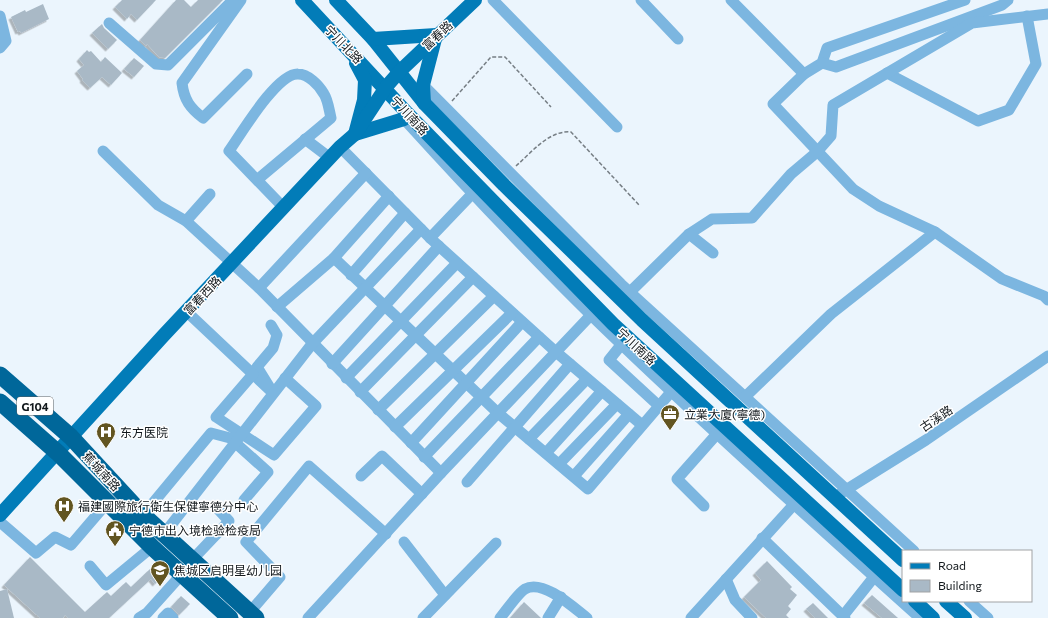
<svg xmlns="http://www.w3.org/2000/svg" width="1048" height="618" font-family="Commissioner,'Noto Sans SC',sans-serif">
<style>
.building{fill:#a9b9c6;filter:url(#shadow)}
.lines{fill:none;stroke-linecap:round;stroke-linejoin:round}
.path{stroke:#767e84;stroke-width:1.5;stroke-dasharray:4 2;stroke-linecap:butt}
.minor{stroke:#7cb6e0;stroke-width:11}
.major{stroke:#027cb8;stroke-width:14}
.highway{stroke:#00679a;stroke-width:17}
.labels{text-anchor:middle;dominant-baseline:central;stroke-width:3;stroke-linejoin:round;paint-order:stroke}
.shield{fill:#fff;stroke:#5a5e61;stroke-width:1}
.shield-label{font-size:11px;font-weight:bold;fill:#13191d}
.street-label{font-size:12px;fill:#13191d;stroke:#fff}
.poi-label{font-size:12px;fill:#13191d;stroke:#fff;text-anchor:start}
</style>
<defs>
<filter id="shadow"><feDropShadow dx="-2.5" dy="2.5" stdDeviation="0" flood-color="#0004"/></filter>
</defs>
<rect width="100%" height="100%" fill="#ebf5fd"/>
<g class="building">
<polygon points="122,0 156,0 137,20 131,14 127,19 115,7"/>
<polygon points="176,0 184,0 191,7 198,0 223,0 165,58 159,57 147,44 146,46 140,40"/>
<polygon points="43,4 49,19 21,33 20,31 18,32 11,17 25,10 26,12"/>
<polygon points="102,24 104,28 117,40 108,49 92,33"/>
<polygon points="87,50 89,52 91,51 101,62 105,57 122,73 111,85 102,77 90,88 82,80 83,79 77,71 84,65 79,59"/>
<polygon points="134,58 144,66 134,77 124,69"/>
<polygon points="30,557 85,612 107,592 111,596 126,582 131,587 150,569 160,579 155,584 151,579 109,618 68,618 65,615 63,618 40,618 4,585"/>
<polygon points="767,561 792,587 790,589 797,595 788,606 791,609 786,615 789,618 766,618 744,597 761,580 755,573"/>
<polygon points="7,589 14,618 0,618 0,591"/>
<polygon points="872,595 898,618 882,618 864,603"/>
<polygon points="181,596 190,604 179,615 171,607"/>
<polygon points="524,602 541,618 510,618"/>
<polygon points="813,603 828,618 815,618 806,609"/>
</g>
<g class="lines">
<g class="path">
<polyline points="452,101 491,57 505,57 551,107"/>
<path d="M516,166c16,-14 33,-36 55,-34l69,74"/>
</g>
<g class="minor">
<path d="M241,0l-59,83c2,17 8,25 21,35l44,-44"/>
<polyline points="493,0 617,127"/>
<polyline points="641,0 678,39"/>
<polyline points="731,0 804,74"/>
<polyline points="965,0 827,48 822,63 804,74 773,104 853,189 879,206 935,232 1002,279 1044,296 1048,300"/>
<polyline points="0,16 6,41 0,48"/>
<polyline points="109,23 156,64 168,65 233,0"/>
<polyline points="822,63 836,67 1002,5 1008,0"/>
<polyline points="887,73 978,121 1009,110 1036,64 1027,16"/>
<polyline points="423,85 621,284 914,551"/>
<path d="M404,119c70,77 142,154 218,226 97,93 198,183 298,273"/>
<polyline points="305,139 330,158"/>
<polyline points="340,147 430,238 556,352 642,425"/>
<polyline points="103,151 158,205 186,221 259,288 441,473"/>
<path d="M257,180l74,-62c-2,-8 -3,-18 -7,-24 -5,-9 -16,-20 -26,-20 -21,-1 -57,60 -69,77l55,57"/>
<polyline points="186,221 210,194"/>
<polyline points="430,238 473,193"/>
<polyline points="713,253 689,234 712,219 752,218 791,174 817,152 831,136 833,105 972,23 1048,14"/>
<polyline points="334,258 498,413 588,489 671,392"/>
<polyline points="351,275 405,213"/>
<polyline points="259,288 366,173"/>
<polyline points="630,292 689,234"/>
<polyline points="277,307 334,258 389,196"/>
<polyline points="186,311 273,393 257,367 273,348 277,335 271,325"/>
<polyline points="621,345 609,360 659,406"/>
<polyline points="332,364 439,246"/>
<polyline points="253,374 216,417 274,455 316,406 285,378"/>
<polyline points="346,378 457,263"/>
<polyline points="360,392 473,277"/>
<polyline points="745,397 831,314 935,232"/>
<polyline points="378,410 494,296"/>
<polyline points="395,427 512,313"/>
<polyline points="529,439 587,379"/>
<polyline points="411,443 522,322"/>
<polyline points="546,453 602,391"/>
<polyline points="424,457 539,337"/>
<polyline points="559,464 617,404"/>
<polyline points="361,476 382,456 422,494"/>
<polyline points="574,476 629,414"/>
<polyline points="467,482 570,364"/>
<polyline points="841,493 926,440 1048,356"/>
<polyline points="704,506 677,479 716,435"/>
<polyline points="143,515 211,433 230,438 268,472 244,500"/>
<polyline points="0,522 36,553 55,537 71,545 107,503"/>
<polyline points="164,534 312,344 421,229"/>
<polyline points="762,538 845,618"/>
<polyline points="404,542 445,595"/>
<polyline points="192,560 229,521 217,508"/>
<polyline points="90,566 106,585 152,547"/>
<polyline points="726,579 735,600 752,618"/>
<polyline points="969,601 988,618"/>
<polyline points="250,612 280,577 246,542 309,466 386,534"/>
<polyline points="843,616 874,577"/>
<polyline points="139,618 147,613 182,574"/>
<polyline points="163,618 168,613 173,618"/>
<polyline points="308,618 441,473 591,315"/>
<polyline points="423,618 496,543"/>
<path d="M500,618c6,-7 18,-25 25,-29 18,-10 48,18 62,29"/>
<polyline points="548,618 561,597"/>
<polyline points="691,618 798,500"/>
</g>
<g class="major">
<polyline points="302,0 408,114 613,324 903,590"/>
<polyline points="336,0 373,39 424,103 504,185 642,320 903,560"/>
<polyline points="373,39 436,35 423,85 424,103"/>
<polyline points="356,63 365,80 364,100 355,134 404,119 408,114"/>
<polyline points="0,515 163,336 340,147 355,134 386,87 400,71 475,0"/>
<polyline points="915,601 933,618"/>
<polyline points="946,601 965,618"/>
</g>
<g class="highway">
<polyline points="0,375 71,437 143,515 256,618"/>
<polyline points="0,402 58,453 152,547 230,618"/>
</g>
</g>
<defs>
<g id="office-pin" transform="scale(1)"><path d="M0 17L-7.5 6A9.5 9.5 0 1 1 7.5 6Z" fill="#625521" stroke="#fff"/><path d="M-6-3h4V-5.5h4V-3h4V5H-6ZM-1-4.5V-3h2v-1.5ZM-6 0V1H6V0Z" fill="#fff"/></g>
<g id="hospital-pin" transform="scale(1)"><path d="M0 17L-7.5 6A9.5 9.5 0 1 1 7.5 6Z" fill="#625521" stroke="#fff"/><path d="M-5-5h3v3.5h4V-5h3V5h-3V1.5h-4V5h-3Z" fill="#fff"/></g>
<g id="civic-pin" transform="scale(1)"><path d="M0 17L-7.5 6A9.5 9.5 0 1 1 7.5 6Z" fill="#625521" stroke="#fff"/><path d="M-.6-6.5H3V-4.5H.6V-3L4-1V1h2V6H-6V1h2V-1L-.6-3ZM-1.2 2.5V6h2.4V2.5Z" fill="#fff"/></g>
<g id="school-pin" transform="scale(1)"><path d="M0 17L-7.5 6A9.5 9.5 0 1 1 7.5 6Z" fill="#625521" stroke="#fff"/><path d="M0-5L7-2L0 1L-7-2ZM-4 1L0 2.5L4 1V4Q0 6-4 4Z" fill="#fff"/></g>
</defs>
<g fill-rule="evenodd">
<use href="#office-pin" x="670" y="414"/>
<use href="#hospital-pin" x="106" y="432"/>
<use href="#hospital-pin" x="64" y="506"/>
<use href="#civic-pin" x="115" y="530"/>
<use href="#school-pin" x="160" y="570"/>
</g>
<g class="labels">
<rect class="shield" x="17" y="397" width="36" height="18" rx="3"/>
<g class="shield-label">
<text x="35" y="406">G104</text>
</g>
<g class="street-label">
<text transform="translate(437 35) rotate(-43)">富春路</text>
<text transform="translate(344 44) rotate(46)">宁川北路</text>
<text transform="translate(410 115) rotate(47)">宁川南路</text>
<text transform="translate(202 295) rotate(-47)">富春西路</text>
<text transform="translate(637 346) rotate(43)">宁川南路</text>
<text transform="translate(936 418) rotate(-34)">古溪路</text>
<text transform="translate(102 471) rotate(47)">蕉城南路</text>
</g>
<g class="poi-label">
<text x="684" y="414">立業大廈(寧德)</text>
<text x="120" y="432">东方医院</text>
<text x="78" y="506">福建國際旅行衛生保健寧德分中心</text>
<text x="129" y="530">宁德市出入境检验检疫局</text>
<text x="174" y="570">焦城区启明星幼儿园</text>
</g>
</g>
<rect x="902" y="550" width="130" height="52" fill="#ffffff" stroke="#a1a3a5"/>
<rect x="910" y="563" width="20" height="6" fill="#027cb8" stroke="#a1a3a5"/>
<text x="938" y="570" font-size="12" fill="#13191d">Road</text>
<rect x="910" y="580" width="20" height="12" fill="#a9b9c6" stroke="#a1a3a5"/>
<text x="938" y="590" font-size="12" fill="#13191d">Building</text>
</svg>
